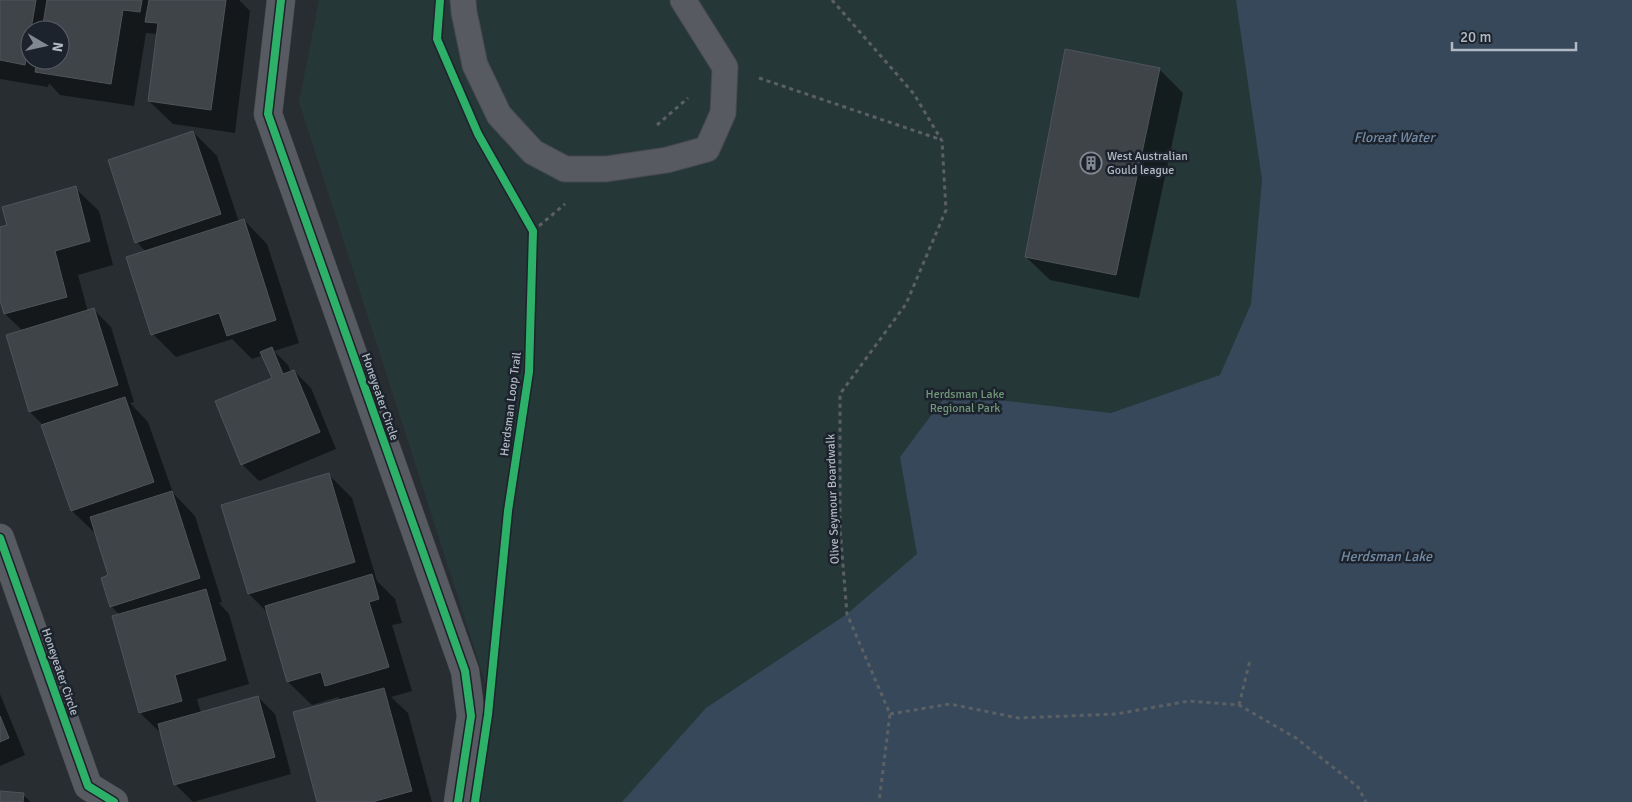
<svg xmlns="http://www.w3.org/2000/svg" width="1632" height="802" font-family="Signika,sans-serif">
<style>
.green{fill:#263738}
.water{fill:#37485b}
.shadow{fill:#0007;fill-rule:evenodd}
.building{fill:#3f4449;stroke:#4f545a}
.lines{fill:none;stroke-linecap:round;stroke-linejoin:round}
.lane-casing{stroke:#46494d;stroke-width:27}
.street-casing{stroke:#46494d;stroke-width:29}
.path{stroke:#5b6064;stroke-width:3;stroke-dasharray:4 4;stroke-linecap:butt}
.lane{stroke:#575a60;stroke-width:25}
.street{stroke:#575a60;stroke-width:28}
.cycleway-casing{stroke:#1c232c;stroke-width:11}
.cycleway{stroke:#2db169;stroke-width:8}
.labels{text-anchor:middle;dominant-baseline:central;stroke-width:5;stroke-linejoin:round;paint-order:stroke}
.poi-label{font-size:12px;fill:#b1b9c4;stroke:#1c232c;text-anchor:start}
.park-label{font-size:12px;fill:#719779;stroke:#1c232c}
.street-label{font-size:12px;fill:#b1b9c4;stroke:#1c232c}
.water-label{font-size:14px;font-style:italic;fill:#748ba5;stroke:#1c232c}
</style>
<rect width="100%" height="100%" fill="#282d32"/>
<polygon class="green" points="319,0 1632,0 1632,802 470,802 489,694 299,102"/>
<polygon class="water" points="1236,0 1632,0 1632,802 622,802 706,708 847,614 917,554 900,457 947,394 1111,413 1220,375 1251,304 1262,180"/>
<g class="shadow">
<path d="M0,0h239l11,11 -15,122 -62,-9 -24,-23 9,-67 -12,-1 -12,73 -74,-11 -11,-12 -1,4 -48,-8zM30,30h30v30h-30z"/>
<polygon points="1159,69 1183,93 1139,298 1050,280 1026,257"/>
<polygon points="193,132 217,156 239,222 244,220 267,244 299,343 274,351 288,365 291,372 294,371 311,388 336,449 259,481 242,464 273,379 263,355 252,359 232,339 176,357 153,334 146,252 137,242"/>
<polygon points="75,188 99,211 113,265 78,275 88,312 94,310 111,327 134,402 130,403 148,422 173,493 195,516 222,602 219,603 229,614 249,684 197,699 201,713 258,697 275,714 291,774 193,802 176,785 162,734 140,713 113,617 120,615 111,606 110,576 96,534 72,511 44,426 30,412 23,331 5,314 0,295 0,228 9,226"/>
<polygon points="328,474 352,498 377,581 395,599 402,623 392,625 412,691 391,697 408,713 432,802 318,802 341,701 338,697 312,705 288,682 269,614 249,594"/>
<polygon points="0,694 25,755 0,766"/>
<polygon points="0,792 23,795 31,802 0,802"/>
</g>
<g class="building">
<polygon points="0,0 36,0 25,65 0,60"/>
<polygon points="47,0 142,0 140,12 123,10 111,84 35,72 37,60 60,60 60,30 42,30"/>
<polygon points="149,0 226,0 211,110 148,101 158,23 145,22"/>
<polygon points="1065,49 1160,68 1116,275 1025,257"/>
<polygon points="193,131 221,214 135,243 108,160"/>
<polygon points="76,186 90,241 55,251 67,297 4,314 0,300 0,227 7,225 2,207"/>
<polygon points="244,219 276,320 227,336 219,313 151,335 126,257"/>
<polygon points="94,308 118,385 29,412 6,335"/>
<polygon points="272,347 283,374 294,370 320,432 241,465 215,401 272,378 260,352"/>
<polygon points="125,397 154,482 71,511 41,425"/>
<polygon points="329,473 355,562 248,594 221,505"/>
<polygon points="172,491 200,578 110,607 101,578 108,575 90,517"/>
<polygon points="372,574 379,599 369,602 389,667 325,686 321,672 287,682 265,606"/>
<polygon points="206,589 226,660 175,675 182,701 139,713 112,616"/>
<polygon points="384,688 412,791 372,802 317,802 293,712"/>
<polygon points="258,696 275,757 174,785 158,724"/>
<polygon points="0,716 9,738 0,742"/>
<polygon points="0,791 24,793 23,802 0,802"/>
</g>
<g class="lines">
<g class="lane-casing">
<polyline id="lane" points="463,0 464,12 475,65 499,115 533,152 565,169 606,169 667,160 707,149 723,113 725,67 683,0"/>
</g>
<g class="street-casing">
<g id="street">
<polyline points="281,0 268,114 465,671 471,716 458,802"/>
<polyline points="0,538 88,786 114,802"/>
</g>
</g>
<g class="path">
<polyline points="832,0 914,94 942,141 946,210 906,304 840,394 840,528 847,614 890,714 879,802"/>
<polyline points="759,78 942,140"/>
<polyline points="657,125 688,98"/>
<polyline points="533,231 565,204"/>
<polyline points="1239,705 1250,660"/>
<polyline points="890,714 950,704 1018,718 1116,714 1189,701 1239,705 1296,738 1358,787 1366,802"/>
</g>
<use href="#lane" class="lane"/>
<use href="#street" class="street"/>
<g class="cycleway-casing">
<g id="cycleway">
<polyline points="281,0 268,114 465,671 471,716 458,802"/>
<polyline points="440,0 437,39 478,134 533,231 529,372 508,511 488,715 475,802"/>
<polyline points="0,538 88,786 114,802"/>
</g>
</g>
<use href="#cycleway" class="cycleway"/>
</g>
<defs>
<g id="building-ring" transform="scale(1.125)"><circle r="9.5" fill="#1c232c" stroke="#818891" stroke-width="1.5"/><path d="M-4-6H4V6H1V3H-1V6H-4ZM-2.5-4.3h1.7v1.8h-1.7ZM.8-4.3h1.7v1.8H.8ZM-2.5-1h1.7V.8h-1.7ZM.8-1h1.7V.8H.8Z" fill="#818891"/></g>
</defs>
<g fill-rule="evenodd">
<use href="#building-ring" x="1091" y="163"/>
</g>
<g class="labels">
<g class="poi-label">
<text x="1107" y="156">West Australian<tspan x="1107" dy="14">Gould league</tspan></text>
</g>
<g class="park-label">
<text x="965" y="394">Herdsman Lake<tspan x="965" dy="14">Regional Park</tspan></text>
</g>
<g class="street-label">
<text transform="translate(380 397) rotate(71)">Honeyeater Circle</text>
<text transform="translate(511 404) rotate(-83)">Herdsman Loop Trail</text>
<text transform="translate(833 499) rotate(-92)">Olive Seymour Boardwalk</text>
<text transform="translate(60 672) rotate(71)">Honeyeater Circle</text>
</g>
<g class="water-label">
<text x="1394" y="137">Floreat Water</text>
<text x="1386" y="556">Herdsman Lake</text>
</g>
</g>
<g transform="translate(45 45) rotate(99)"><circle r="24" fill="#1c232c" stroke="#585f69"/>
<path d="M0-4L9 19L0 12L-9 19Z" fill="#818891"/>
<text y="-8" font-size="14" font-weight="bold" text-anchor="middle" fill="#b1b9c4">N</text>
</g>
<path d="M1452 42v8h124v-8" fill="none" stroke="#b1b9c4" stroke-width="2.5"/>
<text x="1460" y="42" font-size="15" fill="#b1b9c4" stroke="#1c232c" stroke-width="4" paint-order="stroke">20 m</text>
</svg>
